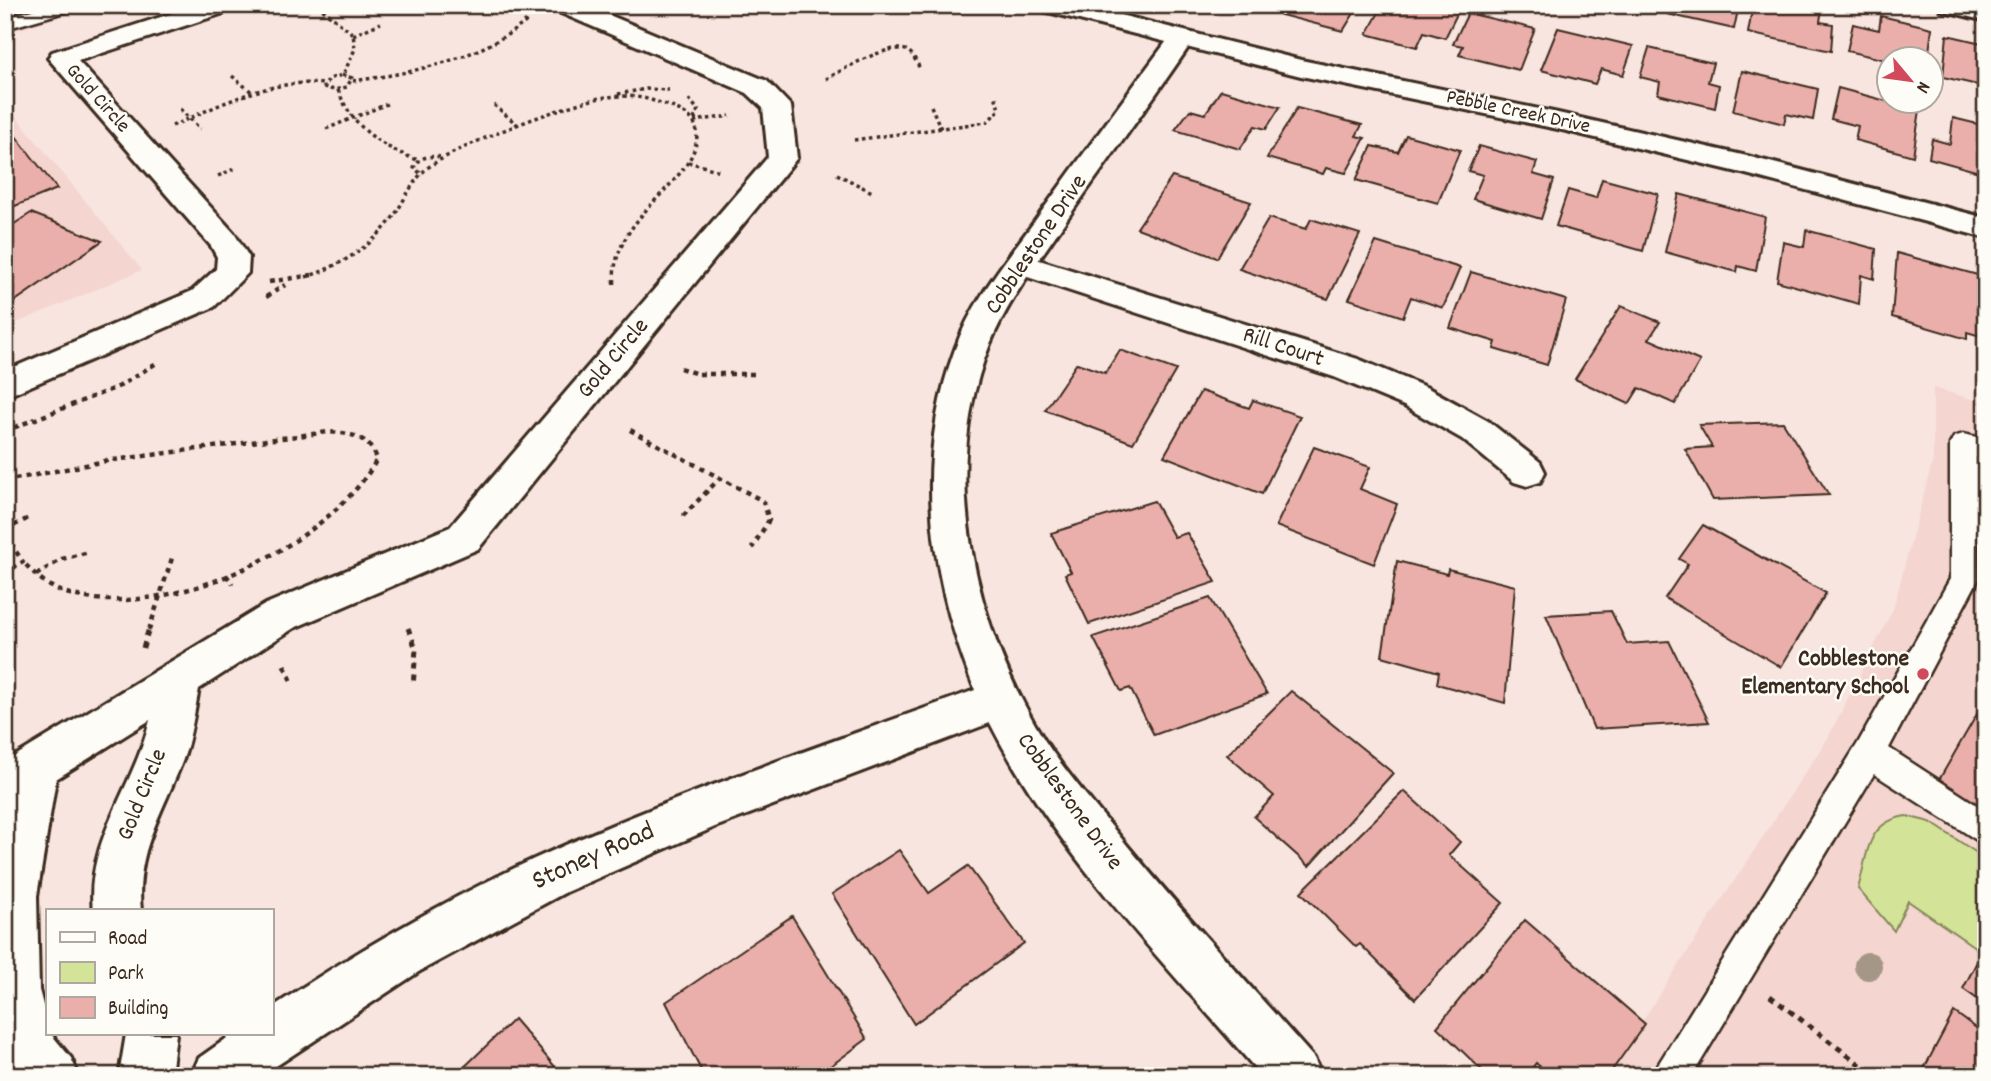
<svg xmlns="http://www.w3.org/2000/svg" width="1991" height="1081" font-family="Dekko,sans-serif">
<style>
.built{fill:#f4d5d0}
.green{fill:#d3e498;stroke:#87875b;stroke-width:2}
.building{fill:#ebafab;stroke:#3b2a1e;stroke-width:2}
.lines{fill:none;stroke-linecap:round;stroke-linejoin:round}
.service-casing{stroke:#3b2a1e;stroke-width:5}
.minor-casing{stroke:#3b2a1e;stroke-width:6}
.tertiary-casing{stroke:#3b2a1e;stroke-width:6}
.path-far2{stroke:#3b2a1e;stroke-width:3.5;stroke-dasharray:3.5 3.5;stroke-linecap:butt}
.path-far1{stroke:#3b2a1e;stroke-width:4.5;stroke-dasharray:5 5;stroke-linecap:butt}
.path{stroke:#3b2a1e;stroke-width:5;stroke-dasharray:6 6;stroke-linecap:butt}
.service{fill:#fdfcf7;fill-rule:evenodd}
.minor{fill:#fdfcf7;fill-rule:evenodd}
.tertiary{fill:#fdfcf7;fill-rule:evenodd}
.tree{fill:#a59786}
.poi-dot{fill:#d1495b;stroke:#fdfcf7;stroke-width:2.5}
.labels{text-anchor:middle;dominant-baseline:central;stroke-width:5;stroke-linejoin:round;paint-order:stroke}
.far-street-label{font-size:21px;fill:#3b2a1e;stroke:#fdfcf7}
.street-label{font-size:24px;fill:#3b2a1e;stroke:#fdfcf7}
.poi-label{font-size:24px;font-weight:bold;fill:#3b2a1e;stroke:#fdfcf7;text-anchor:end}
.near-street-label{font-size:28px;fill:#3b2a1e;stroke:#fdfcf7}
</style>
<rect width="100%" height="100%" fill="#f8e5e0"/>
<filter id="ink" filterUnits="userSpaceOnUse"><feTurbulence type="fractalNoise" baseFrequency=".0143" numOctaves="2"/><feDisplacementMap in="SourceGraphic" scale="14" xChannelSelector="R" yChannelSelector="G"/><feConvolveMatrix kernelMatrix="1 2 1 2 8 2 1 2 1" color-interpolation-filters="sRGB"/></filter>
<g filter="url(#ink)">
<g class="built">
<polygon points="5,5 97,5 5,34"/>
<polygon points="5,103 142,270 5,328"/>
<polygon points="1933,388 1986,403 1986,1076 1606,1076 1828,738 1893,609 1933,460"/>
</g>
<path class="green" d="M1906,816l24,6 56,37v85l-4,8 -74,-51 -14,30 -36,-42c10,-35 8,-67 48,-73z"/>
<g class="building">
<polygon points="1288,5 1359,5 1343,31 1281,15"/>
<polygon points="1383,5 1430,5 1458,12 1445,38 1424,32 1417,47 1367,34"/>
<polygon points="1670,5 1739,5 1734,29 1667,14"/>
<polygon points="1753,5 1822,8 1820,22 1833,24 1831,51 1748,33"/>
<polygon points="1468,13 1535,29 1519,70 1459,55 1463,46 1453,44"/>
<polygon points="1881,16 1932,28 1928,60 1890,61 1847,51 1853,24 1879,30"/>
<polygon points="1558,28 1633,46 1623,75 1601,69 1595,84 1541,70"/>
<polygon points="1947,35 1986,44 1986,87 1943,77"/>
<polygon points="1649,48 1713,63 1708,82 1719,85 1715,108 1658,94 1660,82 1640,77"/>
<polygon points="1742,71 1818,89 1813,120 1786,114 1784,124 1733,111"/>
<polygon points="1838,88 1920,110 1913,156 1855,140 1858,126 1831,119"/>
<polygon points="1221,90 1280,107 1266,129 1255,126 1240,149 1175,130 1190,110 1205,114"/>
<polygon points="1297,108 1362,125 1356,136 1365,138 1346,173 1326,168 1323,174 1267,158"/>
<polygon points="1953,118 1986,126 1986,174 1929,158 1932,139 1950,144"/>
<polygon points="8,126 57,189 5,210 5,127"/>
<polygon points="1406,135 1460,150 1438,203 1356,180 1372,146 1398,152"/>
<polygon points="1479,146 1537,162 1533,174 1554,180 1541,219 1473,199 1483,175 1468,171"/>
<polygon points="1172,177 1251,202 1217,258 1137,228"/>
<polygon points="1602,179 1658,194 1643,251 1556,226 1568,190 1596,198"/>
<polygon points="1679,194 1765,217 1756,271 1738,266 1737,272 1665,252"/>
<polygon points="31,213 102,241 5,308 5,230"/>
<polygon points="1269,218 1306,229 1311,219 1360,234 1328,299 1239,269"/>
<polygon points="1806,230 1876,249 1874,279 1861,275 1859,304 1777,281 1783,242 1804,247"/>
<polygon points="1376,242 1460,268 1443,308 1411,297 1403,317 1349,299"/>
<polygon points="1897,253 1985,277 1984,337 1967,332 1967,339 1892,317"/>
<polygon points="1471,272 1566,300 1547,365 1494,349 1496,342 1450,328"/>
<polygon points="1621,306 1660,322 1649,339 1700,361 1675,404 1639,388 1629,404 1575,379"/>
<polygon points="1120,350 1176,370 1133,443 1045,410 1077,363 1105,373"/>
<polygon points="1201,391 1249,408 1253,400 1300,416 1262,494 1164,456"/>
<polygon points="1783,422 1829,495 1713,500 1685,449 1712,447 1699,425"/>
<polygon points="1314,447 1370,467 1360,489 1397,504 1374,564 1276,526"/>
<polygon points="1154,501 1174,537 1187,533 1216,582 1089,624 1065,574 1071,572 1051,533"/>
<polygon points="1703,525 1826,593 1781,667 1665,598 1688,564 1679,559"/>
<polygon points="1397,561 1447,574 1448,569 1515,586 1505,703 1437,684 1439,672 1382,656"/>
<polygon points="1210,598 1267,694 1154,735 1130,688 1121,691 1093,637"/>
<polygon points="1611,611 1627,644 1669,641 1709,722 1594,729 1546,615"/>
<polygon points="1291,691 1393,773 1309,866 1254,817 1274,796 1227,755"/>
<polygon points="1984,702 1986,703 1986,810 1939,780"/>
<polygon points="1404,791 1460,842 1449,855 1503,903 1415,999 1360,944 1356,947 1301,892"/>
<polygon points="899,850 929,893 968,866 1024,943 914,1024 832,894"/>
<polygon points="792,916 867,1039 817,1076 704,1076 666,1002"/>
<polygon points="1525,920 1645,1024 1608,1076 1551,1076 1536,1063 1526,1076 1488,1076 1437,1027"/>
<polygon points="1986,944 1986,1005 1963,989"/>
<polygon points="1954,1012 1986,1035 1986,1076 1920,1076"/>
<polygon points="514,1019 563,1076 455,1076"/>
</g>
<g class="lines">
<g class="service-casing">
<g id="service">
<polygon points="49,5 78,5 75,9 5,29 5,18"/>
<polygon points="1963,434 1986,439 1986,459 1976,457 1978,580 1889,748 1986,811 1986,846 1874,774 1692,1076 1651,1076 1858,743 1950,579 1950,444 1954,437"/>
</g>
</g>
<g class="minor-casing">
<g id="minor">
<polygon points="198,5 236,5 233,10 78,61 234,233 249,257 248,273 214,307 5,397 5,371 192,291 216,269 217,257 211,246 48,58 52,52"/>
<path d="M551,5h34l182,76 24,25 6,52 -319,391 -184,79 -95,61c-5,24 -8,50 -17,73 -21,54 -47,90 -41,149h-48c-8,-70 42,-125 57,-191l-94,59 -19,117 2,94 8,30v14h4l20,24 8,18h-60l-14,-24v-290l261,-158 184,-77 318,-370 -5,-49 -16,-15 -193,-83z"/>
<polygon points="1037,5 1080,5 1301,60 1558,113 1747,156 1986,218 1986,238 1742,173 1558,129 1301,76 1040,10"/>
<polygon points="1938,5 1986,5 1986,21 1941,10"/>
<polygon points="1020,254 1358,359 1428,388 1488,421 1540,462 1545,472 1540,482 1527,486 1514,482 1462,439 1404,406 1334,377 1009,271 1004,264 1009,257"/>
<polygon points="126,1034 176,1034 171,1076 119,1076"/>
</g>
</g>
<g class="tertiary-casing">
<path id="tertiary" d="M1181,31l9,3 4,5c-43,63 -88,124 -132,187 -26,38 -54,75 -72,118 -52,128 -16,284 55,397 19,29 42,55 63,81 66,82 137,158 206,236l8,18h-60c-96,-112 -205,-221 -272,-353l-275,104 -149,65 -146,79 -159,105h-70l8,-18 34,-24h38v-26c84,-56 172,-107 263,-149 144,-66 294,-115 441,-169 -45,-110 -62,-227 -20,-341 17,-48 52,-90 82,-131 44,-62 90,-123 135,-184z"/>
</g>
<g class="path-far2">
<polyline points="317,5 353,34 355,49 343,75"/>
<polyline points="353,35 381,23"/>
<polygon points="342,75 352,78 347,87 334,90 324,87 329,79"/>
<polyline points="232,76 253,93"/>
<path d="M826,79c17,-9 64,-38 82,-28 5,3 9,12 12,18"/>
<path d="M353,81c60,-8 127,-22 175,-61"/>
<path d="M338,90c14,37 44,58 80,70"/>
<polyline points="618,94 646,89 669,90"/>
<polyline points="689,99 698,110 693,122"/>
<polyline points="494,105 519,126"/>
<polyline points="931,106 941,129"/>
<polyline points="180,109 200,129"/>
<polyline points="694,121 730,116"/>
<path d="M172,126c48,-21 98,-48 152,-42"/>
<polyline points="326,129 387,104"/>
<polyline points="854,140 987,122 999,110 995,94"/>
<polyline points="688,162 720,171"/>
<path d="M420,173l-6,-5c7,-13 16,-12 29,-11"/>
<polyline points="837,174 874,193"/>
<polyline points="218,176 236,168"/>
<path d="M306,277c35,-11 70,-33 90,-64 9,-14 16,-31 29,-43 23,-21 150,-70 182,-73 15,-2 32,-1 47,4 16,5 43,12 43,33 0,48 -80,77 -83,143"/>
</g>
<g class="path-far1">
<polyline points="269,282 312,275"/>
<polyline points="614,284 614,275"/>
<polyline points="266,297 285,285"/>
<polyline points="680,368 697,374 755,374"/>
<polyline points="630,430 763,501 769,520 752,548"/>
<polyline points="5,431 120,386 158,362"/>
<path d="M5,481l101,-20 222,-29c22,1 41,4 49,27 -47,88 -224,172 -321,130 -13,-6 -23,-17 -33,-27"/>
<polyline points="683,516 721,477"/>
<polyline points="5,530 29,518"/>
<polyline points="5,535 23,562 5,573"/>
<polyline points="36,575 62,559 89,552"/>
<polyline points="226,575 233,584"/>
<polyline points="149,630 173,555"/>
</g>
<g class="path">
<polyline points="408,628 416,649 413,686"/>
<polyline points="143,648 149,628"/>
<polyline points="284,665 291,680"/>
<polyline points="1770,996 1875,1076"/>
</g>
<use href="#service" class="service"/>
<use href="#minor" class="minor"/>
<use href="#tertiary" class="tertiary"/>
</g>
<circle class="tree" cx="1868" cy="966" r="14"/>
</g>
<circle class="poi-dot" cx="1923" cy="674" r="7"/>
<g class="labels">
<g class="far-street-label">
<text transform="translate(97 99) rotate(48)">Gold Circle</text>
<text transform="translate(1518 113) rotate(12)">Pebble Creek Drive</text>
</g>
<g class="street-label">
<text transform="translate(1037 245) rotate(-56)">Cobblestone Drive</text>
<text transform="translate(1283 348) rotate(18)">Rill Court</text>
<text transform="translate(614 359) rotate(-50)">Gold Circle</text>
<text transform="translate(143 795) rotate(-68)">Gold Circle</text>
<text transform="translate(1069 802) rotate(54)">Cobblestone Drive</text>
</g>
<g class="poi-label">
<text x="1909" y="660">Cobblestone<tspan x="1909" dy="28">Elementary School</tspan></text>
</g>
<g class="near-street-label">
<text transform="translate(594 858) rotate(-24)">Stoney Road</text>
</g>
</g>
<rect width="1991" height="1081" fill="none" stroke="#fdfcf7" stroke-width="28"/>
<rect x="14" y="14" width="1963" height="1053" fill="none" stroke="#3b2a1e" stroke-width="2.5" filter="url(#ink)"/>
<rect x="46" y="909" width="228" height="126" fill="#fdfcf7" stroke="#afa8a0" stroke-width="2"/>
<rect x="60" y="932" width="35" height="10" fill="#fdfcf7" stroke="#afa8a0" stroke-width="2"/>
<text x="108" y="944" font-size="21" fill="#3b2a1e">Road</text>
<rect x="60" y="962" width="35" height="21" fill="#d3e498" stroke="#afa8a0" stroke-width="2"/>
<text x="108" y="979" font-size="21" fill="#3b2a1e">Park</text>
<rect x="60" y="997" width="35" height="21" fill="#ebafab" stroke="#afa8a0" stroke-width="2"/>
<text x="108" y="1014" font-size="21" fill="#3b2a1e">Building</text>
<g transform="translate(1910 80) rotate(119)"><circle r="33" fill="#fdfcf7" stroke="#afa8a0" stroke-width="2"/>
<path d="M0-5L12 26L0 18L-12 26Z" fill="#d1495b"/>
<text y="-10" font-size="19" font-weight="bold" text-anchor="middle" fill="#3b2a1e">N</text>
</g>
</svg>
